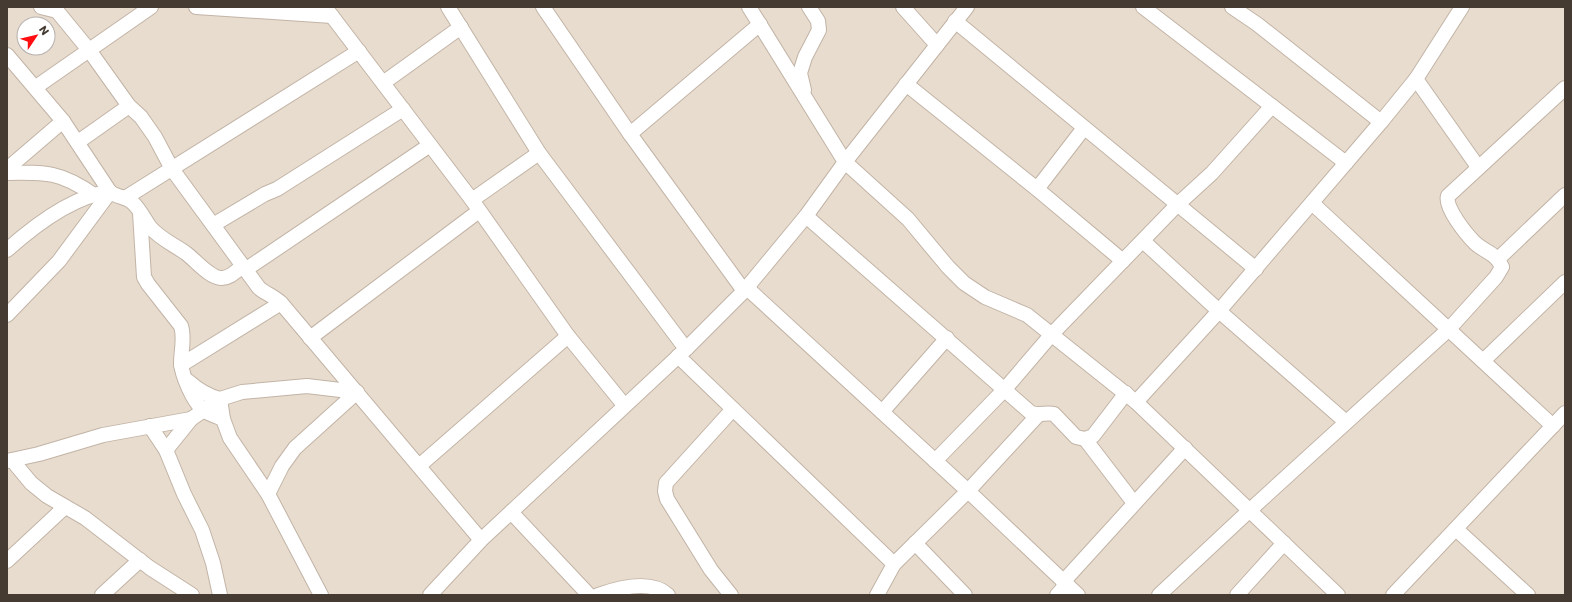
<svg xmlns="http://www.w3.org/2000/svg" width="1572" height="602" font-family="Poppins,sans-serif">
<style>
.residential{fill:#e8dccf;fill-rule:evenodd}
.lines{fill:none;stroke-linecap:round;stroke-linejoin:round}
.minor-casing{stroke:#c2b4a6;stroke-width:16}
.minor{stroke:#fff;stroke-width:14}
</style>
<rect width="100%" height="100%" fill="#f3ebe2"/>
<path class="residential" d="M7,7h1558v588h-1558zM24,24h24v24h-24z"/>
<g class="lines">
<g class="minor-casing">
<g id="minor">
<path d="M41,7l16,4 32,39 40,56 12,11 14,20 17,32 87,119c7,6 15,8 22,15l200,237"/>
<polyline points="196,7 332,16"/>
<polyline points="325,7 472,200 568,336 624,405"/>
<polyline points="448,7 539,153 686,349"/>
<polyline points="543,7 630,134 744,291"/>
<polyline points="749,7 845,162 908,219 948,267 964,283 985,297 1027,315 1136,402 1338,595"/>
<polyline points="903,7 937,45"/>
<polyline points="1143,7 1346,163"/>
<polyline points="1232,7 1257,24 1381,122"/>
<polyline points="955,21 1256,269"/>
<path d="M7,55l56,66 47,71c7,5 16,5 22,10 8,7 12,17 18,25 10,12 25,18 37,27 9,7 24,25 35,24 8,0 14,-7 21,-12"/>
<polyline points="1416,79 1478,167"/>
<polyline points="383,83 461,27"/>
<polyline points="906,84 1037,189 1123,261"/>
<polyline points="36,87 151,7"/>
<polyline points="804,90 800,73 805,57 819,30 818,21 809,7"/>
<polyline points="630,134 760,24"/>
<polyline points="78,142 129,106"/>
<polyline points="7,169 63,121"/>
<path d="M7,173c40,-1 54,-1 87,22"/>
<polyline points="1037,189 1084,128"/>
<polyline points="125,198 359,51"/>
<polyline points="472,200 539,153"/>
<polyline points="1312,203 1553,426"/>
<path d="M140,213l4,64 4,7 33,42c4,12 0,25 0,37 1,13 12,38 22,47 5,4 14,6 20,9"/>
<path d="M806,216l225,197c9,3 15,-1 23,1l22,23 9,2 49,64"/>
<polyline points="213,225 265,194 277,189 403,109"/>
<polyline points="1143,241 1219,311 1346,422"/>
<path d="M7,250c27,-24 67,-55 103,-58"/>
<polyline points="1498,259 1565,195"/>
<polyline points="245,270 430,145"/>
<polyline points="747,288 968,491 1078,595"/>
<polyline points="7,315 59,261 110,192"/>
<polyline points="310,338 479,211"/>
<polyline points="678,356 894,564"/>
<polyline points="1483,361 1565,282"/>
<polyline points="181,365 281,303"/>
<path d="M188,381c10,9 19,15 32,18"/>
<polyline points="220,399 223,419 230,438 268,494 321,595"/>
<polyline points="1136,402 1219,311 1381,122 1416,79 1462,7"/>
<polyline points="882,412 947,338"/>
<polyline points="150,426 166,450 184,494 202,530 213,563 220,595"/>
<polyline points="1085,439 1093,436 1126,393"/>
<polyline points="166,450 191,419 220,399 242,392 307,386 357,392"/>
<polyline points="12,460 31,483 47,496 85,518 150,568 192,595"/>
<polyline points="7,461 39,454 103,435 191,419"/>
<polyline points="935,461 1005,389 1052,334 1177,205 1212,173 1272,106"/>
<polyline points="419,466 568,336"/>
<polyline points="268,494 282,466 295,448 357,392"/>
<polyline points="511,512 589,595"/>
<polyline points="1456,529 1528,595"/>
<polyline points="915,543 965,595"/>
<polyline points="7,561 65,507"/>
<polyline points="1063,582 1185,448"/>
<polyline points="102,595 140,560"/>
<polyline points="430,595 481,540 686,349 744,291 806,216 845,162 967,7"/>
<path d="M598,595c20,-7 53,-16 70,0"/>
<polyline points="731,595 711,570 667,499 665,491 666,483 733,409"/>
<polyline points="877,595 894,564 968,491 1038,415"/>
<polyline points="1057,595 1066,585"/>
<path d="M1159,595l91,-85 199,-181 47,-52 6,-10c-7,-15 -16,-14 -27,-24 -8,-8 -31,-36 -27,-47l117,-108"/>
<polyline points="1237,595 1284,543"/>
<polyline points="1393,595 1565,413"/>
</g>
</g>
<use href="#minor" class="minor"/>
</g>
<rect width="1572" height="602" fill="none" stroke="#453b32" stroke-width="16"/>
<g transform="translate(36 36) rotate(55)"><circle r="19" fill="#ffffff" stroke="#b5b1ad"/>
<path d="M0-3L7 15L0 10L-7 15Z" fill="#ff0d10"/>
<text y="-6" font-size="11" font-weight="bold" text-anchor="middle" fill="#453b32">N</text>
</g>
</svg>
